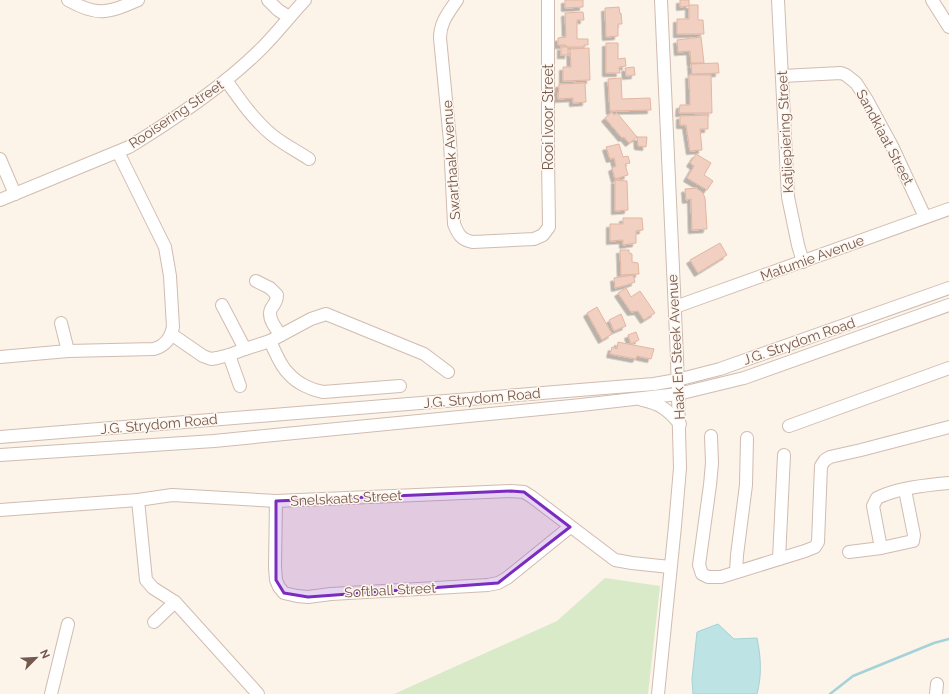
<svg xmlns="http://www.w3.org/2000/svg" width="949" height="694" font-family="Raleway,sans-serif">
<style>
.green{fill:#d8eac7}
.water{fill:#bde3e5;stroke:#a4d3d7}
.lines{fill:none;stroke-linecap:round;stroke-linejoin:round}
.stream{stroke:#a4d3d7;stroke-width:2.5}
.building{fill:#f1d0c1;stroke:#e3b5a2;filter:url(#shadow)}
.minor-casing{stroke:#d0bcb1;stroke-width:14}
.minor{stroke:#fff;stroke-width:12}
.marked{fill:#7b2cbf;fill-opacity:0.2;stroke:#7b2cbf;stroke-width:3;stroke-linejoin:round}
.labels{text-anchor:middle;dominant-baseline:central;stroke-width:3;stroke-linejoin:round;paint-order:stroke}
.street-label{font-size:14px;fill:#76584d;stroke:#fef7ef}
</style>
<defs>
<filter id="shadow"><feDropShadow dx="-3.5" dy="3.5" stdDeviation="0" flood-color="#0004"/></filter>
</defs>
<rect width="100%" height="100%" fill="#fcf3e9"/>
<polygon class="green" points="605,578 660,586 648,694 394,694 557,621"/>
<path class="water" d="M718,624l16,15 23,-1c4,19 5,37 0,56h-64l-1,-15 5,-47z"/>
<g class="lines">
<polyline class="stream" points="830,694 853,676 934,643 949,639"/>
</g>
<g class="building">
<polygon points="565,0 583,0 583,7 565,8"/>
<polygon points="680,0 689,0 689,5 698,5 698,20 703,20 704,34 677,34 677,19 689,19 689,6 680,7"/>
<polygon points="619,7 620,14 621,13 622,24 618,24 618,36 606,37 605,8"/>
<polygon points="583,12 584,20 577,20 577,39 588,39 588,45 584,45 584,47 566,47 566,45 558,45 558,38 566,37 565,13"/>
<polygon points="701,37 704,63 691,63 690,51 678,52 677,40"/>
<polygon points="606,43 618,43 618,59 625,58 626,66 619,67 620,73 606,73"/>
<rect x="561" y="47" width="7" height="8"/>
<polygon points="589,48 590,80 563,81 563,67 571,67 570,49"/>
<polygon points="718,63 719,73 692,74 691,64"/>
<polygon points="634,67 635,75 626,76 625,68"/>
<polygon points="689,75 711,75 712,113 679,113 680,105 690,105"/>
<polygon points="621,78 622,99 650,98 651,110 610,111 608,79"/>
<polygon points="585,83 586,102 573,103 573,98 558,99 559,84"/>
<polygon points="612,112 614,115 617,113 637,137 629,143 624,137 622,138 605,118"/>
<polygon points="708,115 708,129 700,129 702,150 690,151 686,125 680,125 680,116"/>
<polygon points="637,137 647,137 646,147 638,146"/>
<polygon points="619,144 623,157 628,156 630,163 625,164 628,175 615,179 612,168 616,166 614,158 610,159 606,147"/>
<polygon points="696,154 711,163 704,175 713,181 707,190 687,178 694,166 690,163"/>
<polygon points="615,180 627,181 628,210 615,211"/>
<polygon points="696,188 703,193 705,198 707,229 692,230 691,199 686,200 685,189"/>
<polygon points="623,218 642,218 643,230 636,231 636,243 623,245 623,240 610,241 610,224 623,224"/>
<polygon points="720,243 727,255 698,273 690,260"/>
<polygon points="620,250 629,250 629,253 632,254 632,262 638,263 639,274 621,275"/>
<polygon points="633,275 635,282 627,285 615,288 614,278"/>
<polygon points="626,288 631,297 640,291 655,313 644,320 638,311 631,312 618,293"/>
<polygon points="597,307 612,334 602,340 587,313"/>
<polygon points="621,314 626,326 614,331 609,320"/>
<polygon points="636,332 639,340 631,344 628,335"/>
<polygon points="618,342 654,349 651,359 637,356 636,359 610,354 612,347 617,349"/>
</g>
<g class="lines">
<g class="minor-casing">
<g id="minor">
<path d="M68,0c30,17 40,13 70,0"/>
<polyline points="268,0 278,10 289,17"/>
<path d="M457,0c-8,12 -17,22 -17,38l10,103 4,83c4,10 7,16 19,18l61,-3 9,-4 6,-8 -1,-70v-157"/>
<polyline points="778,0 788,197 798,245 803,262"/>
<polyline points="932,0 949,27"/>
<polyline points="782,76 841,73 846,75 856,83 867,100 892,146 925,217"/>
<path d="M226,80c14,20 27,39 46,55 11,9 25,16 37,24"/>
<polyline points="0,159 15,194"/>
<path d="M0,200l129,-53c46,-28 95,-61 133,-99 15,-15 28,-32 43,-48"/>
<path d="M256,281l14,7 7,7c0,7 -3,9 -6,14 -4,9 5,20 10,26"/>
<polyline points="222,305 245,349"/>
<polyline points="675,307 949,209"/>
<polyline points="61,323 68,351"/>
<polyline points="171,334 203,356 211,359 217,358 229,355 245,349 270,341 311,319 326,314 424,354 448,372"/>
<path d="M270,341c5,10 10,25 19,33 8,9 22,16 34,18l77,-6"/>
<polyline points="229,355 240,386"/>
<path d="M0,357l68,-6 86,-2c11,-3 17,-11 19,-22l-3,-51 -5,-29 -47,-95"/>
<path d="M642,400c19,4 26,10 38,24"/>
<polyline points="789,426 949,368"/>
<polyline points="711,436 712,463 710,485 699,565 702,574 708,577 721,577 805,551 815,547 818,542 821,466 825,460 830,457 861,450 949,427"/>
<polyline points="0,437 654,384 677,380 720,369 949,288"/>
<polyline points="0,455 214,441 581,405 678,394 744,378 949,305"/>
<polyline points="138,500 146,580 153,588 175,602 185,613 258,694"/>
<polyline points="276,501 275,567 276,580 279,587 284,593 297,596 308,597 331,594 488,585 498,583 507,578 570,527"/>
<polyline points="0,510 138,500 172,495 276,501 511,491 524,492 532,497 615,560 632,563 670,567"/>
<path d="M881,548l-8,-42 4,-8c20,-10 50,-13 72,-15"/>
<polyline points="849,552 881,548 913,541 914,535 905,490"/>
<polyline points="779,559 784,455"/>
<polyline points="736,572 737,555 746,485 747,438"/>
<polyline points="154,622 175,602"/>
<polyline points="51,694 68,624"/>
<polyline points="658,694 675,526 680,468 677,358 661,0"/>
<polyline points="936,694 937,684"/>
</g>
</g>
<use href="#minor" class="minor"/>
</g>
<path class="marked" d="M511,491l13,1 46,35 -72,56 -190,14 -24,-4 -8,-13v-79z"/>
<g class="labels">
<g class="street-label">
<text transform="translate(176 114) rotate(-34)">Rooisering Street</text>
<text transform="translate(548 117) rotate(-90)">Rooi Ivoor Street</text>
<text transform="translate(785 132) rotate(-93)">Katjiepiering Street</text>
<text transform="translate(885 137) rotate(62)">Sandkiaat Street</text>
<text transform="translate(451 160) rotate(-94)">Swarthaak Avenue</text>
<text transform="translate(812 258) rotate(-20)">Matumie Avenue</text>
<text transform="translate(799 341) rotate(-19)">J.G. Strydom Road</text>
<text transform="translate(676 347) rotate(-93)">Haak En Steek Avenue</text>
<text transform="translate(482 398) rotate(-5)">J.G. Strydom Road</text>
<text transform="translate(159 424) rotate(-5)">J.G. Strydom Road</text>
<text transform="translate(346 498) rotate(-3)">Snelskaats Street</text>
<text transform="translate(390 590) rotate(-3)">Softball Street</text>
</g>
</g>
<g transform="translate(36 658) rotate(66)" stroke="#fef7ef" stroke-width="3" paint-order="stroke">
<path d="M0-3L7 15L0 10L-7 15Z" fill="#76584d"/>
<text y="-6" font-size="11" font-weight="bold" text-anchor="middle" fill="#76584d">N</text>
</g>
</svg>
